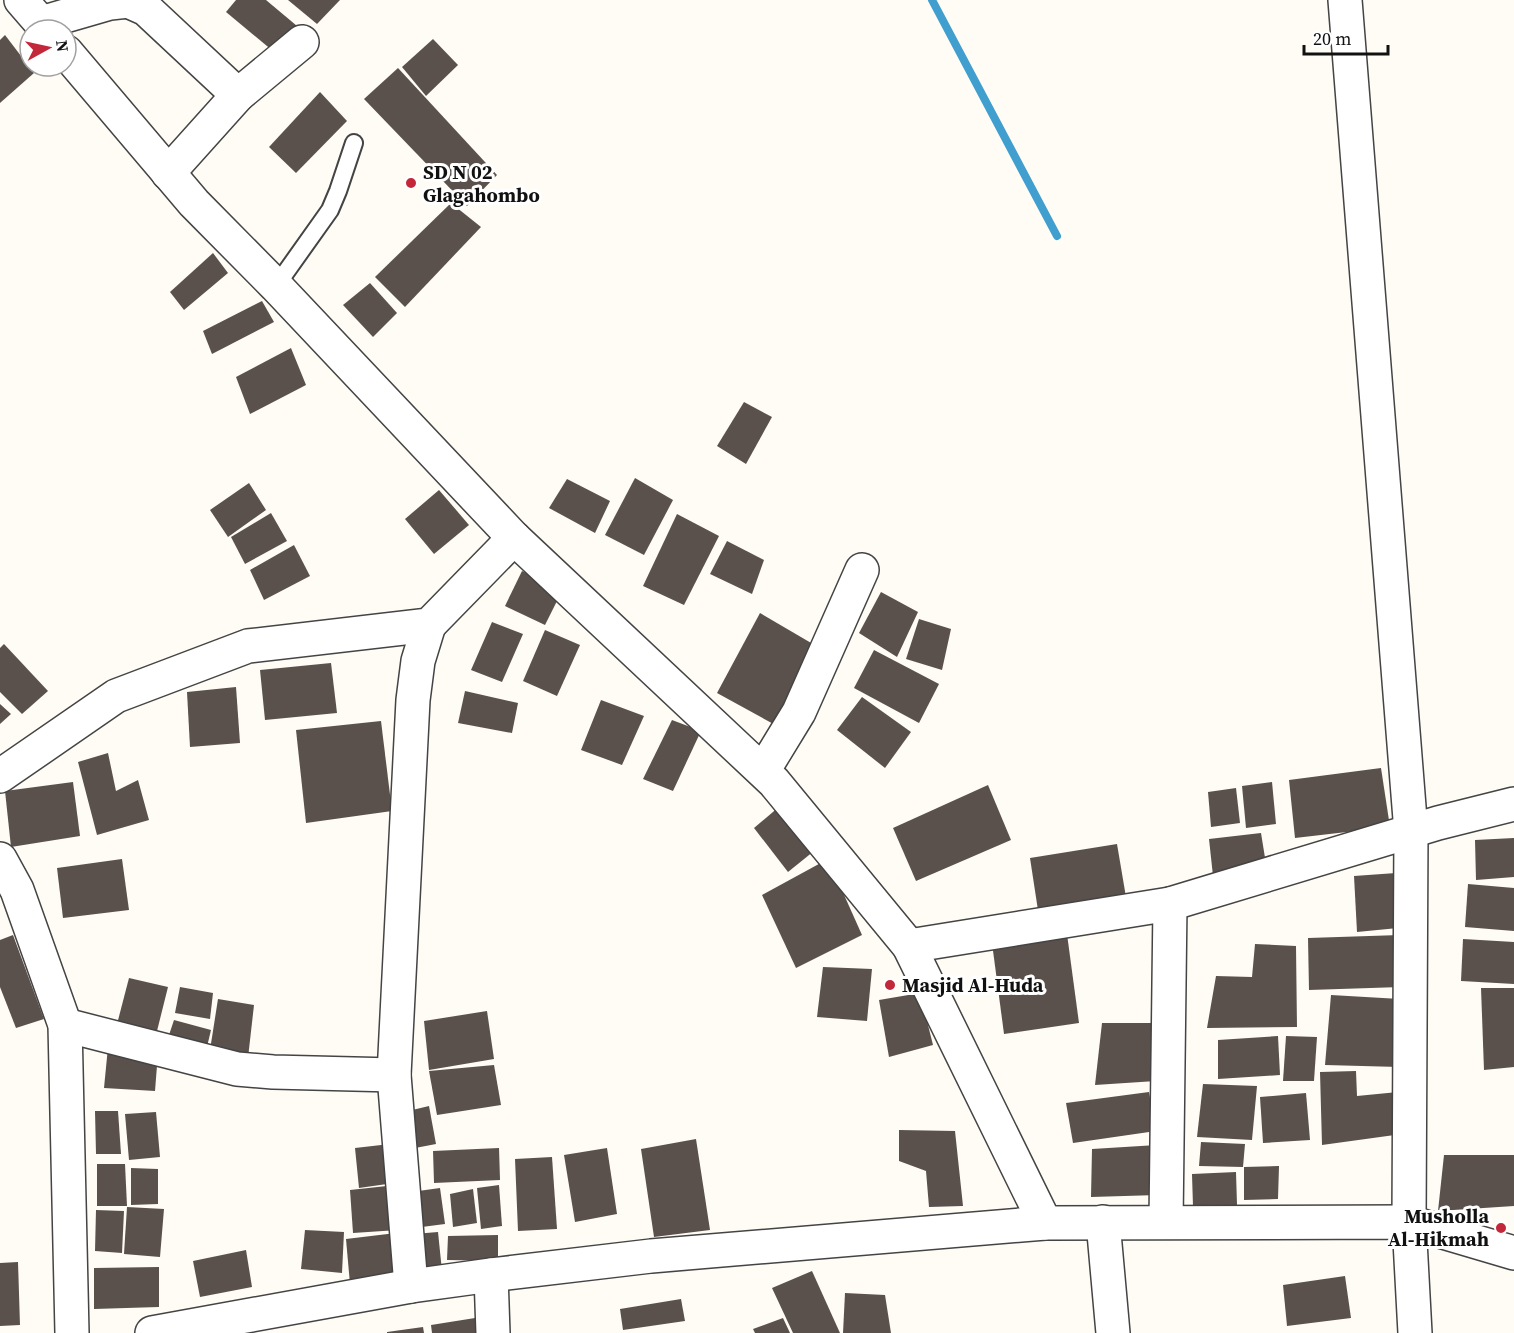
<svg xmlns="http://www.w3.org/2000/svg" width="1514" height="1333" font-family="'Source Serif 4',serif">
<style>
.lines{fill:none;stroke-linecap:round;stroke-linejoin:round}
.stream{stroke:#409fce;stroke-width:8}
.building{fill:#5a514d}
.service-casing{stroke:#444;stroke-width:20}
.minor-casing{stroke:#444;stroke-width:36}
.service{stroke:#fff;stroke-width:16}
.minor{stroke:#fff;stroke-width:33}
.poi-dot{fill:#c2273a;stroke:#fff;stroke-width:2}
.labels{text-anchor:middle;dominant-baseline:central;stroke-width:6;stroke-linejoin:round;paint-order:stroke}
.poi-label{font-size:20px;font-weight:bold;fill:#111;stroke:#fff;text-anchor:start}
</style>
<rect width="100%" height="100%" fill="#fffcf5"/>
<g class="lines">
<polyline class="stream" points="932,0 1057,236"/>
</g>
<g class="building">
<polygon points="236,0 266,0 303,31 279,56 226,12"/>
<polygon points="288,0 340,0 317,24"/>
<polygon points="5,35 34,73 0,103 0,40"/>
<polygon points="433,39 458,65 426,96 402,67"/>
<polygon points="398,68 497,175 467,206 364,99"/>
<polygon points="320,92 347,121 296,173 269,147"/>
<polygon points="451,203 481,227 405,307 375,277"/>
<polygon points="213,253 228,273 184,310 170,292"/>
<polygon points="370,283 397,313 373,337 343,305"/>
<polygon points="262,301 274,322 212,354 203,331"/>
<polygon points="291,348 306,385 250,414 236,377"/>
<polygon points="744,402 772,417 746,464 717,446"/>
<polygon points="635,478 673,500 644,555 605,535"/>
<polygon points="567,479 610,501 595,533 549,508"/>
<polygon points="249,483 266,510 228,537 210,510"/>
<polygon points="439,490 469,525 434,554 405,519"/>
<polygon points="271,513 287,541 245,564 231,537"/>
<polygon points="677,514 719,536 684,605 643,586"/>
<polygon points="727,541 764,560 752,594 710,574"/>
<polygon points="294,545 310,576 264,600 250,570"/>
<polygon points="522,571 563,589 545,625 505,606"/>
<polygon points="881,592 918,612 897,657 859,633"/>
<polygon points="760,613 818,647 777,726 717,693"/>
<polygon points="919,619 951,629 942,670 906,659"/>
<polygon points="492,622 523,634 502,682 471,670"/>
<polygon points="545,630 580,645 557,696 523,681"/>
<polygon points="4,644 48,691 22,714 0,692 0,648"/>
<polygon points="874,650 939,684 919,723 854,688"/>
<polygon points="331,663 337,713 265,720 260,670"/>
<polygon points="236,687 240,743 190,747 187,692"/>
<polygon points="465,691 518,703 512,733 458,723"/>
<polygon points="862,697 911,732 885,768 837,730"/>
<polygon points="601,700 644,716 622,765 581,750"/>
<polygon points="0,704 11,714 0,724"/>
<polygon points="672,720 701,731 673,791 643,779"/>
<polygon points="381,721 392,811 306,823 296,730"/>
<polygon points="108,753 116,791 138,780 149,820 97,835 78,762"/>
<polygon points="1381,768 1390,827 1295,838 1289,780"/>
<polygon points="73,782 80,836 11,847 5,791"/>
<polygon points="1272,782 1276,824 1246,828 1242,786"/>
<polygon points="988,785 1011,840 916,881 893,828"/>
<polygon points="1236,788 1240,823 1211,827 1208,792"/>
<polygon points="786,801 819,847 788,872 754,828"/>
<polygon points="1261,833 1267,870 1213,876 1209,839"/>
<polygon points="1514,838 1514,877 1476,880 1475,840"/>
<polygon points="1117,844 1127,903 1039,917 1030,858"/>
<polygon points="122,859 129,910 63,918 57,868"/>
<polygon points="828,859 862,935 796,968 762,895"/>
<polygon points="1396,873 1398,928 1357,932 1354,876"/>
<polygon points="1468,884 1514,888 1514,931 1465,927"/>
<polygon points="1067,934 1079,1023 1004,1034 992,943"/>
<polygon points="13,935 44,1019 16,1028 0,987 0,940"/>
<polygon points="1400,935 1401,987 1309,990 1308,938"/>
<polygon points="1463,939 1514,942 1514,984 1461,981"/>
<polygon points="1255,944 1296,946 1297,1027 1207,1028 1216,976 1252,977"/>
<polygon points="823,967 872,969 867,1021 817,1017"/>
<polygon points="129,978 168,987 156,1035 116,1028"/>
<polygon points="180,987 213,993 210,1019 175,1013"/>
<polygon points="1481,988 1514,988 1514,1067 1484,1070"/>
<polygon points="920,993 933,1045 889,1057 879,1000"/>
<polygon points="1331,995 1400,999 1399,1067 1325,1065"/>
<polygon points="218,999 254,1005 248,1058 210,1050"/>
<polygon points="487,1011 494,1059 429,1070 424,1021"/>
<polygon points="174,1020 211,1030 206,1051 167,1041"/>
<polygon points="1102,1023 1156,1023 1156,1081 1095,1085"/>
<polygon points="1278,1036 1280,1075 1218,1079 1218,1040"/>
<polygon points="1286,1036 1317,1037 1314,1081 1283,1081"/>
<polygon points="108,1047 158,1053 155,1091 104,1088"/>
<polygon points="494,1065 501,1105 437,1115 429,1071"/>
<polygon points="1356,1071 1357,1096 1398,1092 1402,1134 1322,1145 1320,1072"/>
<polygon points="1203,1084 1257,1086 1252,1140 1197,1137"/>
<polygon points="1149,1092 1156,1131 1073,1143 1066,1103"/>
<polygon points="1306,1093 1310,1140 1263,1143 1260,1097"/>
<polygon points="429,1106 436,1144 410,1149 404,1112"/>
<polygon points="95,1111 118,1111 121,1154 96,1154"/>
<polygon points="156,1112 160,1157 129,1160 125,1114"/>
<polygon points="899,1130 955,1131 963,1206 929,1207 926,1171 899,1161"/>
<polygon points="696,1139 710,1230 654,1237 641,1149"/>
<polygon points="1201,1142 1245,1144 1243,1167 1199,1166"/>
<polygon points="390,1144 394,1183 359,1188 355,1148"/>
<polygon points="1157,1145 1158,1195 1091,1197 1092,1149"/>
<polygon points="499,1148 500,1180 434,1183 433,1151"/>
<polygon points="607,1148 617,1214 575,1222 564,1155"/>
<polygon points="1444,1155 1514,1155 1514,1206 1438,1211"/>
<polygon points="552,1157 557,1229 518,1231 515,1159"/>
<polygon points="97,1164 125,1164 127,1206 97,1206"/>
<polygon points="1279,1166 1278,1199 1244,1200 1244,1167"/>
<polygon points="131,1168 158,1169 158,1204 131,1205"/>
<polygon points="1236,1172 1237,1205 1193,1207 1192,1174"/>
<polygon points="396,1185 398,1230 353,1233 350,1190"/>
<polygon points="499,1185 502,1226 481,1229 477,1188"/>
<polygon points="440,1188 445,1224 414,1228 411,1192"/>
<polygon points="473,1189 477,1223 453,1227 450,1194"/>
<polygon points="127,1207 164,1209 160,1257 124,1254"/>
<polygon points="96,1210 124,1211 122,1253 95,1251"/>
<polygon points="305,1230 344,1232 342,1273 301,1269"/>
<polygon points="438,1232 442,1271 418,1274 414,1234"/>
<polygon points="396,1233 403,1279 350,1284 346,1239"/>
<polygon points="498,1235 498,1261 447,1260 448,1236"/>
<polygon points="246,1250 252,1287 200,1297 193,1261"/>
<polygon points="18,1262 20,1325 0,1326 0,1263"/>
<polygon points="159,1267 159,1307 94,1309 94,1268"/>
<polygon points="812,1271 840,1333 793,1333 772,1288"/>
<polygon points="1345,1276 1351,1318 1287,1326 1283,1285"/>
<polygon points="845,1293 885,1295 891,1333 843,1333"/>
<polygon points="681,1299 685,1321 623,1330 620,1309"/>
<polygon points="475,1318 477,1333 432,1333 431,1325"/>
<polygon points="783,1318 790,1333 755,1333 753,1329"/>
<polygon points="423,1327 424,1333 387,1333 387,1332"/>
</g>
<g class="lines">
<g class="service-casing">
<polyline id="service" points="276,286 330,210 338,191 354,143"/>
</g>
<g class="minor-casing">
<g id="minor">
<polyline points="21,0 47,30"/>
<polyline points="1345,0 1411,832 1409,1222 1415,1333"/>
<polyline points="41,23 110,3 128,1 146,9 238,95"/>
<polyline points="66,52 194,203 276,286 514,538 774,782 909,946 1045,1223 651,1256 491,1275 411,1286 152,1333"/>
<polyline points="168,173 238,95 302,42"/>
<polyline points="763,771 799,712 862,570"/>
<polyline points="0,776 116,696 248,646 429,625 514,538"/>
<polyline points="0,859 17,890 65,1025 72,1333"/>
<polyline points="909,946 1170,904 1438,823 1514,804"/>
<polyline points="65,1025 237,1069 273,1072 394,1075"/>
<polyline points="1103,1222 1113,1333"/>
<polyline points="1166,1222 1170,904"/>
<polyline points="1045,1223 1409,1222 1514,1253"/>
<polyline points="491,1275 493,1333"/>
<polyline points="411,1286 394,1075 413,700 418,661 429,625"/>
</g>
</g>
<use href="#service" class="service"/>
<use href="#minor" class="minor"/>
</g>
<g class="poi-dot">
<circle cx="411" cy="183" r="6"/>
<circle cx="890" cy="985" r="6"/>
<circle cx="1501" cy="1228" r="6"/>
</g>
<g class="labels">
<g class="poi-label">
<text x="423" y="172">SD N 02<tspan x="423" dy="23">Glagahombo</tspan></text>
<text x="902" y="985">Masjid Al-Huda</text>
<text x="1489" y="1216" text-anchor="end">Musholla<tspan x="1489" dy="23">Al-Hikmah</tspan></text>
</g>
</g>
<g transform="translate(48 48) rotate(82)"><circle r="28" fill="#ffffff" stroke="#a0a0a0" stroke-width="1.5"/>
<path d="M0-4.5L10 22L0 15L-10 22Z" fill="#c2273a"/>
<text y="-9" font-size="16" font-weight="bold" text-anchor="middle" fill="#111111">N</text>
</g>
<path d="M1304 45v9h84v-9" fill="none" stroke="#111111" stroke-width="3"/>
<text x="1313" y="45" font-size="18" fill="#111111" stroke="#ffffff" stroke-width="4.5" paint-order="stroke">20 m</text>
</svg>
